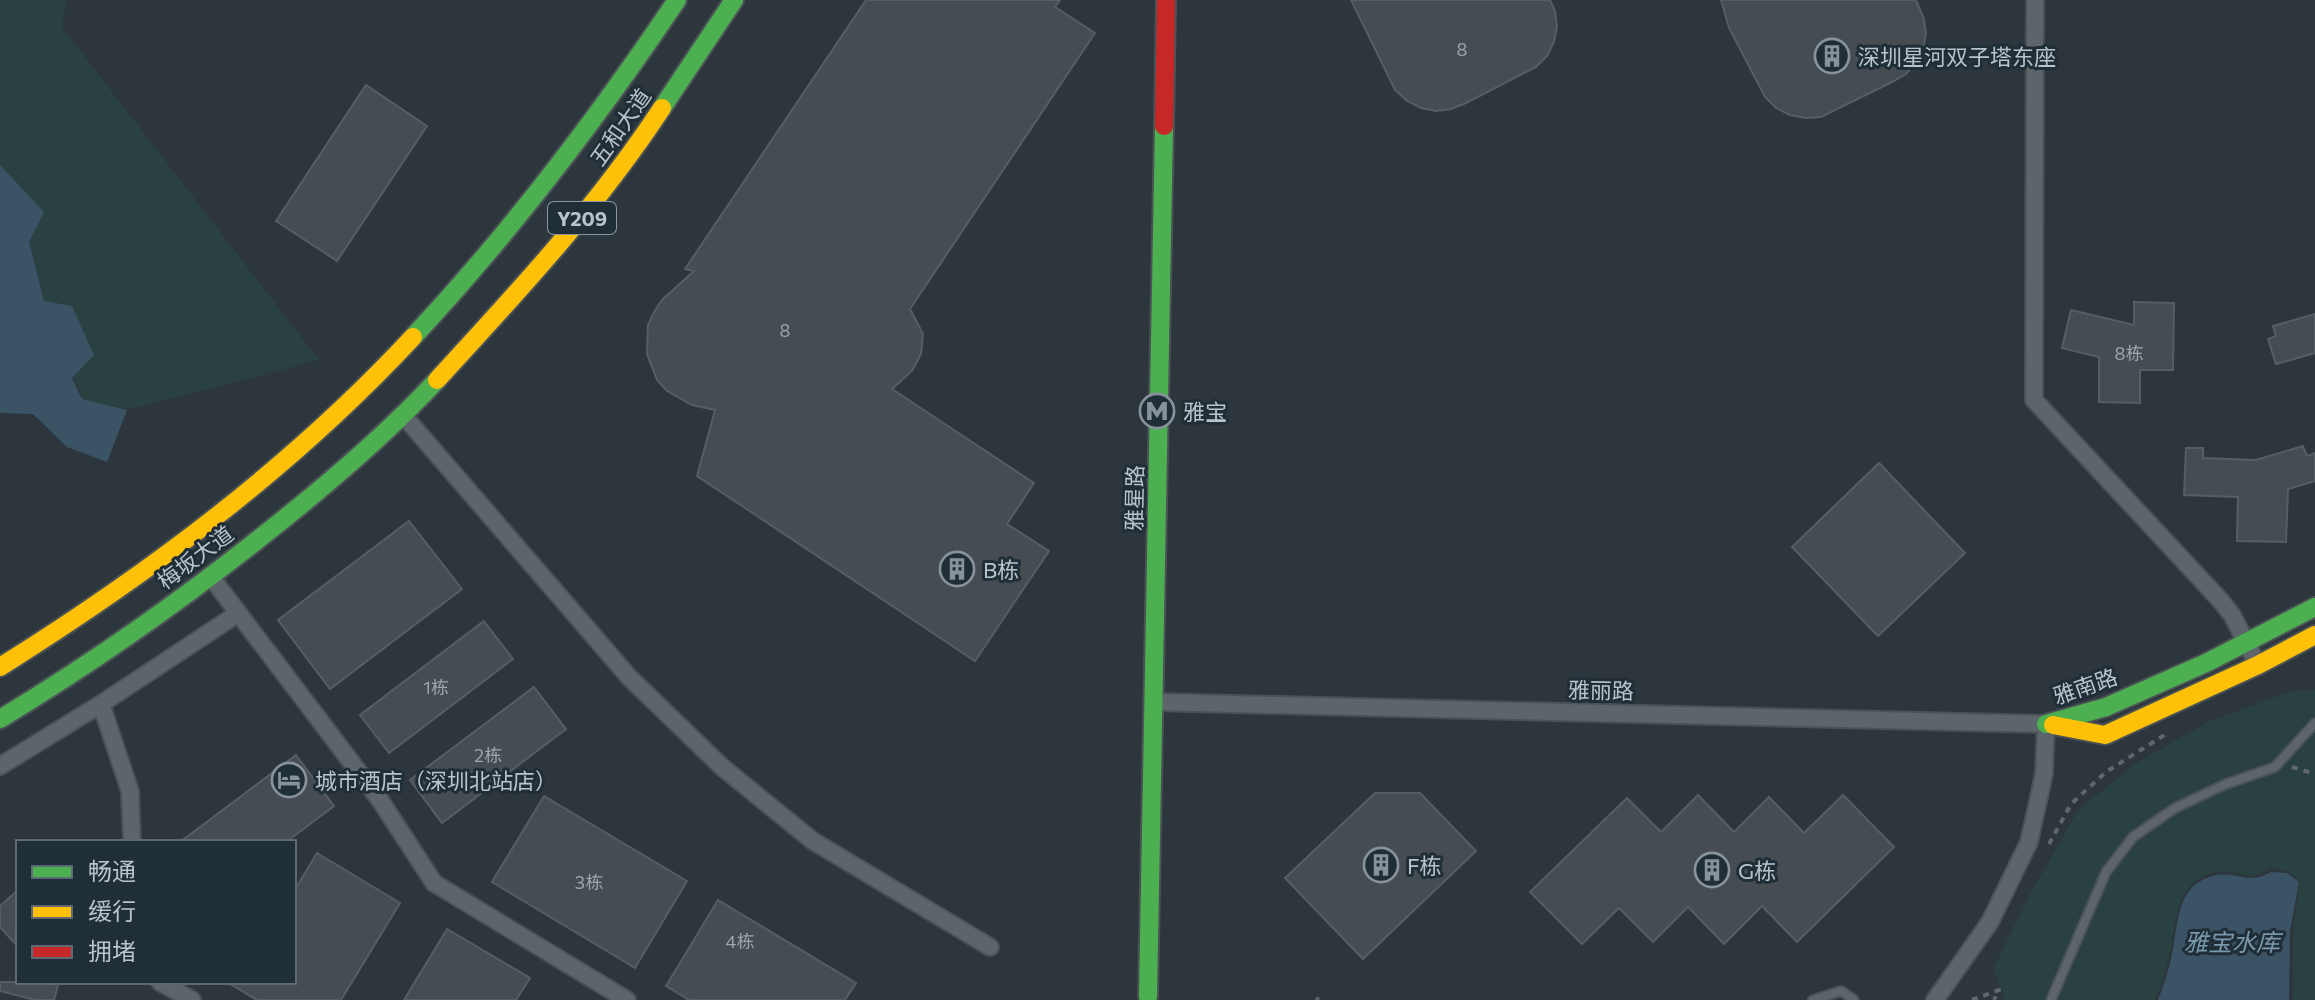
<svg xmlns="http://www.w3.org/2000/svg" width="2315" height="1000" font-family="Commissioner,'Noto Sans SC',sans-serif">
<style>
.green{fill:#2a4141}
.water{fill:#3a5365}
.building{fill:#454d52;stroke:#555e63;stroke-width:2}
.lines{fill:none;stroke-linecap:round;stroke-linejoin:round}
.lane-casing{stroke:#4b5256;stroke-width:12}
.street-casing{stroke:#4b5256;stroke-width:20}
.fast-casing{stroke:#4b5256;stroke-width:22}
.slow-casing{stroke:#4b5256;stroke-width:22}
.jam-casing{stroke:#4b5256;stroke-width:22}
.path{stroke:#60686c;stroke-width:4;stroke-dasharray:6 6;stroke-linecap:butt}
.lane{stroke:#5d646a;stroke-width:8}
.street{stroke:#5d646a;stroke-width:16}
.fast{stroke:#4caf50;stroke-width:18}
.slow{stroke:#ffc107;stroke-width:18}
.jam{stroke:#c62828;stroke-width:18}
.labels{text-anchor:middle;dominant-baseline:central;stroke-width:6;stroke-linejoin:round;paint-order:stroke}
.number-label{font-size:18px;fill:#9ba6ae}
.shield{fill:#202e37;stroke:#8a969f;stroke-width:2}
.shield-label{font-size:20px;font-weight:bold;fill:#b8c3cc}
.poi-label{font-size:22px;fill:#b8c3cc;stroke:#202e37;text-anchor:start}
.street-label{font-size:22px;fill:#b8c3cc;stroke:#202e37}
.water-label{font-size:24px;font-style:italic;fill:#7999ae;stroke:#202e37}
</style>
<rect width="100%" height="100%" fill="#2d363c"/>
<g class="green">
<polygon points="0,0 67,0 62,27 319,360 127,410 82,399 44,301 29,242 43,212 0,165"/>
<path d="M2315,690v310h-22v-71l7,-49 -14,-9 -16,-3c-26,18 -31,-3 -58,5 -39,11 -35,53 -43,85 -4,14 -8,28 -14,42h-150l-12,-31 36,-73 50,-87 59,-47 72,-41 82,-30z"/>
</g>
<g class="water">
<polygon points="0,165 44,212 29,242 44,301 72,306 94,355 72,378 82,399 127,410 107,462 67,447 33,414 0,413"/>
<path d="M2271,872l16,1 12,9 -9,49 -1,69h-131c5,-13 10,-28 13,-41 8,-32 3,-73 42,-83 24,-6 34,10 58,-4z"/>
</g>
<g class="building">
<polygon points="866,0 1060,0 1055,7 1095,33 910,309 923,334 921,354 912,371 892,389 1034,483 1007,524 1049,551 975,661 697,476 715,410 692,405 667,391 657,380 647,354 648,325 654,312 662,300 694,271 685,269"/>
<polygon points="1351,0 1550,0 1555,11 1557,27 1554,42 1547,56 1536,67 1466,103 1451,109 1436,111 1421,108 1407,101 1395,90"/>
<polygon points="1721,0 1916,0 1924,19 1926,34 1923,49 1916,63 1906,74 1892,82 1821,117 1805,118 1790,115 1776,108 1765,97 1729,28"/>
<polygon points="366,85 427,126 337,261 276,221"/>
<polygon points="2134,302 2174,303 2173,370 2140,370 2140,403 2099,402 2099,357 2062,348 2071,310 2134,325"/>
<polygon points="2315,314 2315,353 2276,364 2268,339 2276,336 2273,326"/>
<polygon points="2303,446 2307,456 2315,453 2315,481 2288,489 2286,542 2237,541 2238,497 2184,495 2186,448 2203,448 2203,458 2256,460"/>
<polygon points="1879,463 1965,553 1878,636 1792,547"/>
<polygon points="409,521 462,589 330,689 278,620"/>
<polygon points="484,621 513,659 389,753 360,715"/>
<polygon points="534,687 566,729 442,823 410,780"/>
<polygon points="296,755 334,806 286,842 180,842"/>
<polygon points="1375,793 1420,793 1476,851 1363,959 1285,878"/>
<polygon points="1698,795 1734,832 1769,797 1804,833 1843,795 1894,847 1797,942 1762,906 1724,944 1688,907 1653,942 1619,908 1582,944 1530,892 1627,798 1661,832"/>
<polygon points="544,796 687,881 635,968 492,882"/>
<polygon points="317,853 400,903 341,1000 257,1000 227,982 294,982 294,891"/>
<polygon points="18,890 18,947 0,927 0,906"/>
<polygon points="718,900 856,983 845,1000 689,1000 666,986"/>
<polygon points="447,929 530,978 516,1000 404,1000"/>
<polygon points="0,982 59,982 54,1000 35,1000 0,991"/>
</g>
<g class="lines">
<g class="lane-casing">
<g id="lane">
<polyline points="1813,1000 1841,991 1854,1000"/>
<polyline points="2051,1000 2106,872 2133,837 2175,808 2226,784 2275,767 2315,723"/>
</g>
</g>
<g class="street-casing">
<g id="street">
<polyline points="2035,0 2034,400 2221,601 2232,615 2258,665"/>
<polyline points="404,416 629,677 722,767 813,841 990,947"/>
<polyline points="211,577 380,800 434,883 627,1000"/>
<polyline points="1154,702 2046,724 2044,774 2029,842 1990,922 1935,1000"/>
<polyline points="101,704 130,791 132,842"/>
<polyline points="0,766 101,704 237,614"/>
<polyline points="160,982 192,1000"/>
</g>
</g>
<g class="fast-casing">
<g id="fast">
<polyline points="662,108 734,0"/>
<path d="M413,337c98,-105 184,-218 264,-337"/>
<path d="M0,719c94,-57 184,-120 270,-189 58,-46 116,-95 167,-150"/>
<polyline points="2046,724 2106,707 2206,663 2315,607"/>
<polyline points="1148,996 1164,126"/>
</g>
</g>
<g class="slow-casing">
<g id="slow">
<path d="M437,380c80,-87 160,-173 225,-272"/>
<path d="M0,667c150,-94 292,-200 413,-330"/>
<polyline points="2053,725 2105,735 2258,665 2315,635"/>
</g>
</g>
<g class="jam-casing">
<polyline id="jam" points="1164,126 1166,0"/>
</g>
<g class="path">
<polyline points="2292,767 2315,774"/>
<polyline points="2049,844 2071,804 2106,772 2166,734"/>
<polyline points="1316,998 1319,1000"/>
<polyline points="1972,1000 1999,990 1994,1000"/>
</g>
<use href="#lane" class="lane"/>
<use href="#street" class="street"/>
<use href="#fast" class="fast"/>
<use href="#slow" class="slow"/>
<use href="#jam" class="jam"/>
</g>
<defs>
<g id="building-ring" transform="scale(1.8)"><circle r="9.5" fill="#202e37" stroke="#87929a" stroke-width="1.5"/><path d="M-4-6H4V6H1V3H-1V6H-4ZM-2.5-4.3h1.7v1.8h-1.7ZM.8-4.3h1.7v1.8H.8ZM-2.5-1h1.7V.8h-1.7ZM.8-1h1.7V.8H.8Z" fill="#87929a"/></g>
<g id="metro-ring" transform="scale(1.8)"><circle r="9.5" fill="#202e37" stroke="#87929a" stroke-width="1.5"/><path d="M-5.5 5V-5H-3L0 0L3-5H5.5V5H3V-.5L0 4L-3-.5V5Z" fill="#87929a"/></g>
<g id="hotel-ring" transform="scale(1.8)"><circle r="9.5" fill="#202e37" stroke="#87929a" stroke-width="1.5"/><path d="M-6-4.5h1.5V1H6V5H4.5V3h-9V5H-6ZM-4 0a1.8 1.8 0 1 1 3.6 0ZM.5 0V-2.5h3Q6-2.5 6 0Z" fill="#87929a"/></g>
</defs>
<g fill-rule="evenodd">
<use href="#building-ring" x="1832" y="56"/>
<use href="#metro-ring" x="1157" y="411"/>
<use href="#building-ring" x="957" y="569"/>
<use href="#hotel-ring" x="289" y="780"/>
<use href="#building-ring" x="1381" y="865"/>
<use href="#building-ring" x="1712" y="870"/>
</g>
<g class="labels">
<g class="number-label">
<text x="1462" y="49">8</text>
<text x="785" y="330">8</text>
<text x="2129" y="353">8栋</text>
<text x="436" y="687">1栋</text>
<text x="488" y="755">2栋</text>
<text x="589" y="882">3栋</text>
<text x="740" y="941">4栋</text>
</g>
<rect class="shield" x="548" y="202" width="68" height="32" rx="6"/>
<g class="shield-label">
<text x="582" y="218">Y209</text>
</g>
<g class="poi-label">
<text x="1858" y="56">深圳星河双子塔东座</text>
<text x="1183" y="411">雅宝</text>
<text x="983" y="569">B栋</text>
<text x="315" y="780">城市酒店（深圳北站店）</text>
<text x="1407" y="865">F栋</text>
<text x="1738" y="870">G栋</text>
</g>
<g class="street-label">
<text transform="translate(620 127) rotate(-55)">五和大道</text>
<text transform="translate(1134 498) rotate(-89)">雅星路</text>
<text transform="translate(195 557) rotate(-37)">梅坂大道</text>
<text transform="translate(2085 686) rotate(-19)">雅南路</text>
<text transform="translate(1601 690) rotate(1)">雅丽路</text>
</g>
<g class="water-label">
<text x="2232" y="941">雅宝水库</text>
</g>
</g>
<rect x="16" y="840" width="280" height="144" fill="#202e37" stroke="#5d6a73" stroke-width="2"/>
<rect x="32" y="866" width="40" height="12" fill="#4caf50" stroke="#5d6a73" stroke-width="2"/>
<text x="88" y="880" font-size="24" fill="#b8c3cc">畅通</text>
<rect x="32" y="906" width="40" height="12" fill="#ffc107" stroke="#5d6a73" stroke-width="2"/>
<text x="88" y="920" font-size="24" fill="#b8c3cc">缓行</text>
<rect x="32" y="946" width="40" height="12" fill="#c62828" stroke="#5d6a73" stroke-width="2"/>
<text x="88" y="960" font-size="24" fill="#b8c3cc">拥堵</text>
</svg>
